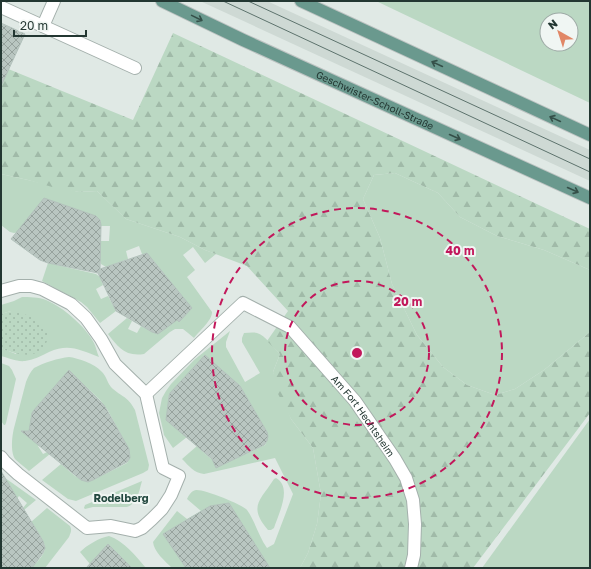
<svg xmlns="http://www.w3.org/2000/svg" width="591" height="569" font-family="'Golos Text',sans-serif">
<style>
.built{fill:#ced9d4}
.green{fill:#bbd8c3;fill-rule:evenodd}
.forest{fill:url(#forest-firs)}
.park{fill:url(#park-dots)}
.building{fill:url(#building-cross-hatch);stroke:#b3c2bc}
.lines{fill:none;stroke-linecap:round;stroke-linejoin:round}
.minor-casing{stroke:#a4b0ac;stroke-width:14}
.major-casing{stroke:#bdc3c2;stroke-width:14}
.minor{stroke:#fff;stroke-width:12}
.major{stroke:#6a998e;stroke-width:12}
.tram{stroke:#5d736d;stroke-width:1}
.oneway{stroke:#355049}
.ring{fill:none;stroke:#c2185b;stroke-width:2;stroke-dasharray:7 5}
.labels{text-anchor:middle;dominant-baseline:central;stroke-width:4;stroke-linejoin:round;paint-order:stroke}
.street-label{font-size:10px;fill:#233732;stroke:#f0f6f3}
.neighbourhood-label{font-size:11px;font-weight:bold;fill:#21473e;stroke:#f0f6f3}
.centre{fill:#c2185b;stroke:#f0f6f3;stroke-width:2}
.ring-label{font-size:12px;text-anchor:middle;font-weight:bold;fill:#c2185b;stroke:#f0f6f3;stroke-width:4;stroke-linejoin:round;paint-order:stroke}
</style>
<defs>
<pattern id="forest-firs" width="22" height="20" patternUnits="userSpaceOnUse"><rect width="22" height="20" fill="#bbd8c3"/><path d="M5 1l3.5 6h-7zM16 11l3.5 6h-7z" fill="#a0baa8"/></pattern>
<pattern id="park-dots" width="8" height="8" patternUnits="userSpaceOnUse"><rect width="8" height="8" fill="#bbd8c3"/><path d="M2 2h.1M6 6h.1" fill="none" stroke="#a0baa8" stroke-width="1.8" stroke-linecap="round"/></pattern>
<pattern id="building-cross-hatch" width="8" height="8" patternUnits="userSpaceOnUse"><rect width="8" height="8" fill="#b9c6c1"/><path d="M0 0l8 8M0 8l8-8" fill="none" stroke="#96a29d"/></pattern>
</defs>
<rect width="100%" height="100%" fill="#e0e9e5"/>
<polygon class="built" points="200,1 267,1 590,150 590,181"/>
<g class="green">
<path d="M376,1h214v102zM547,20h24v24h-24z"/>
<polygon points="395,173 438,193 460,217 497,236 544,250 590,270 590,332 544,370 515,389 495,395 467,385 443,367 417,335 392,284 380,238 363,199 374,175"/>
<path d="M1,174l27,6 51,12 18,-1 29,28 54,18 25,13 11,4 -11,9 -12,-16 -10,8 12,15 -8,7 25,35c0,9 -13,19 -18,26l-6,-5 -5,-4h-8l-5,3 -26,22c-19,3 -26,-7 -36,-20l19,-16 5,3 -4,8 9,4 4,-7 11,6 6,1 29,-31 -34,-42 -5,-5 -6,-1 -3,-8 -13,5 2,8 -22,8 -5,-3 -1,-4 1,-19h8l1,-15h-9v-5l-5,-5 -82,17 -4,-1 -9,-7z"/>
<polygon points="48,263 96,274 100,277 103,285 96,289 101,299 108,296 116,311 100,323 87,307 81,302 42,281"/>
<path d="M22,297c7,0 17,0 24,3 17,7 40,27 48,43 2,4 3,10 5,14 -19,-7 -30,-14 -50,-5 -8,4 -16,8 -24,9 -8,1 -16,-3 -24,-5v-8l15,6 -5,-43 -10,3v-9l13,-4z"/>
<path d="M230,331l-4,11v5l19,35 15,-9 -18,-31v-4l2,-5c4,0 9,-1 13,0 8,2 17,15 23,21l-7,18 18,47 22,29 8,46 -4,30 -9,29 -8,15h-128c-7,-7 -18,-16 -19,-26l24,-31 10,8 14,-8 -14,-12c2,-4 4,-8 9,-9 7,-1 46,14 51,20 8,11 12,27 20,38l7,-4 19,-50 -18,-36 -71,16c-10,-1 -15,-8 -22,-15l15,-13c8,7 18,20 29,17l39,-18 2,-4v-9l-24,-41 -3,-5 -30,-26 -40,33c-2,4 -2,7 -1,11l18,33 -14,11 -9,-13 -1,-5 -4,-17 3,-15 4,-7 5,-7 23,-24z"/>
<path d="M69,357c9,1 26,7 32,14 6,5 6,13 12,18 11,9 15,8 22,21l14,55 -1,5 -5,3 -67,28 -8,-2 -26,-19 19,-16c10,8 19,20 32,16l34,-17c3,-5 3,-8 2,-14l-22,-40 -7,-9 -23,-22 -12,-1 -4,2 -29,34 12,29 -6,4 5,8 6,-3 1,3 -21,17c-4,-4 -9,-7 -13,-11 -6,-6 -4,-24 -2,-32l12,-46c2,-5 4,-10 8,-14 9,-5 25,-10 35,-11z"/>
<polygon points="1,363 9,366 12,370 16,379 6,423 5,425 4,425 1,421"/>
<polygon points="590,419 590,568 482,568"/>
<polygon points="1,475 36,500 24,510 23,508 27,503 19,496 15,501"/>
<path d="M276,478c17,9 2,37 -2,50l-3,2h-3c-20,-24 -8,-29 6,-51z"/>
<path d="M142,481c-3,10 -4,22 -15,26h-34l-8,2 -1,-1 1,-3z"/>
<path d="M47,508l23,18c2,4 1,6 -1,11l-24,31h-13c4,-5 13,-14 13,-20 0,-7 -10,-20 -14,-26z"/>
<path d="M109,536c15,5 27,20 37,32h-14l-15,-15 -12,-3 -4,2 -11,12 -10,-12c7,-7 19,-14 29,-16z"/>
</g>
<polygon class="forest" points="173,33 590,229 590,270 544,250 497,236 460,217 438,193 395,173 374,175 363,199 380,238 392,284 417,335 443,367 467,385 495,395 515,389 544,370 590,332 590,413 473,568 300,568 308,553 317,524 321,494 313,448 291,419 276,390 273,372 280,354 267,341 288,311 247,266 205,250 180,237 126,219 97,191 79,192 59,189 28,180 1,174 1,66 133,120"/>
<path class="park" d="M11,311c11,2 24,5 32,14 2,2 4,5 6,8 -4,28 -28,24 -48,15v-34z"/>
<g class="building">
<polygon points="1,23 25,34 1,86"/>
<polygon points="44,198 96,216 100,220 101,225 100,269 147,253 192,308 179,322 177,320 158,334 152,332 116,311 98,273 48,263 40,260 11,239"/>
<polygon points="205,355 240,386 243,391 267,432 268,436 267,441 264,445 216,468 212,459 166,420 169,396 170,393"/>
<polygon points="69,370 104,405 129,449 130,458 127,462 93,480 88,482 81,480 21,431 29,431 32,413 34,410"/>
<polygon points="1,471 43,541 45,548 43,553 32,568 1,568"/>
<polygon points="229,503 270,568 186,568 163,534 210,506"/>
<polygon points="108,544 132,568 86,568"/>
</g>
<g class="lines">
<g class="minor-casing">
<g id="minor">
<polyline points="1,7 135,68"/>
<polyline points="43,26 54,1"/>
<polyline points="1,291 19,286 31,286 42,289 71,304 86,318 101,339 115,364 146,394 163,468 179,476 171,495 162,509 152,519 142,528 135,531 111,526 87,528 18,474 5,462 1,457"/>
<path id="s1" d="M146,394l97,-91 47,24 65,74 40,58 11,19 7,22 2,24 -1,31 -3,13"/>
</g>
</g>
<g class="major-casing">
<g id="major">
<path id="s2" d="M162,1l81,39 347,158"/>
<polyline points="301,1 590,135"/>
</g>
</g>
<use href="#minor" class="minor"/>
<use href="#major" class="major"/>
<g class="tram">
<polyline points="223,1 590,172"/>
<polyline points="248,1 590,159"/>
</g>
</g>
<defs><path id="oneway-shaft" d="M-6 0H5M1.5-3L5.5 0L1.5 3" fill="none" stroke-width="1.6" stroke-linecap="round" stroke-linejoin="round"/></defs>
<g class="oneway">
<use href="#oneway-shaft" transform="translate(197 18) rotate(26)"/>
<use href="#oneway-shaft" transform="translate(437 64) rotate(-155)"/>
<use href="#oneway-shaft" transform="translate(555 119) rotate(-155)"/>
<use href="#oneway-shaft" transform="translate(455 137) rotate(24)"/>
<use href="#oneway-shaft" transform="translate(573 190) rotate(24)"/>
</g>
<g class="ring">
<circle cx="357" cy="353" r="72"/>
<circle cx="357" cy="353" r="145"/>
</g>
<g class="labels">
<g class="street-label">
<text stroke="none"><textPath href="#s2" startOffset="235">Geschwister-Scholl-Straße</textPath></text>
<text stroke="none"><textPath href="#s1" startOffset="301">Am Fort Hechtsheim</textPath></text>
</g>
<g class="neighbourhood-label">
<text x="121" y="497">Rodelberg</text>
</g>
</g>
<circle cx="357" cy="353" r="6" class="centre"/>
<g class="ring-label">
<text x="460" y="255">40 m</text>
<text x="408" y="306">20 m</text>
</g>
<rect width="591" height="569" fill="none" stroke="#233732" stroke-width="4"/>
<g transform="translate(559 32) rotate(321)"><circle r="19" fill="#f0f6f3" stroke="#9eaaa6"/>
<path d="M0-3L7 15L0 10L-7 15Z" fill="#e18766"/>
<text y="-6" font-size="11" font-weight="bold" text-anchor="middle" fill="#233732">N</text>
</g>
<path d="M14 30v6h72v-6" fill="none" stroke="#233732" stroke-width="2"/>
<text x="20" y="30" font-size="12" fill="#233732" stroke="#f0f6f3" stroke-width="3" paint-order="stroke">20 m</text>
</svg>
